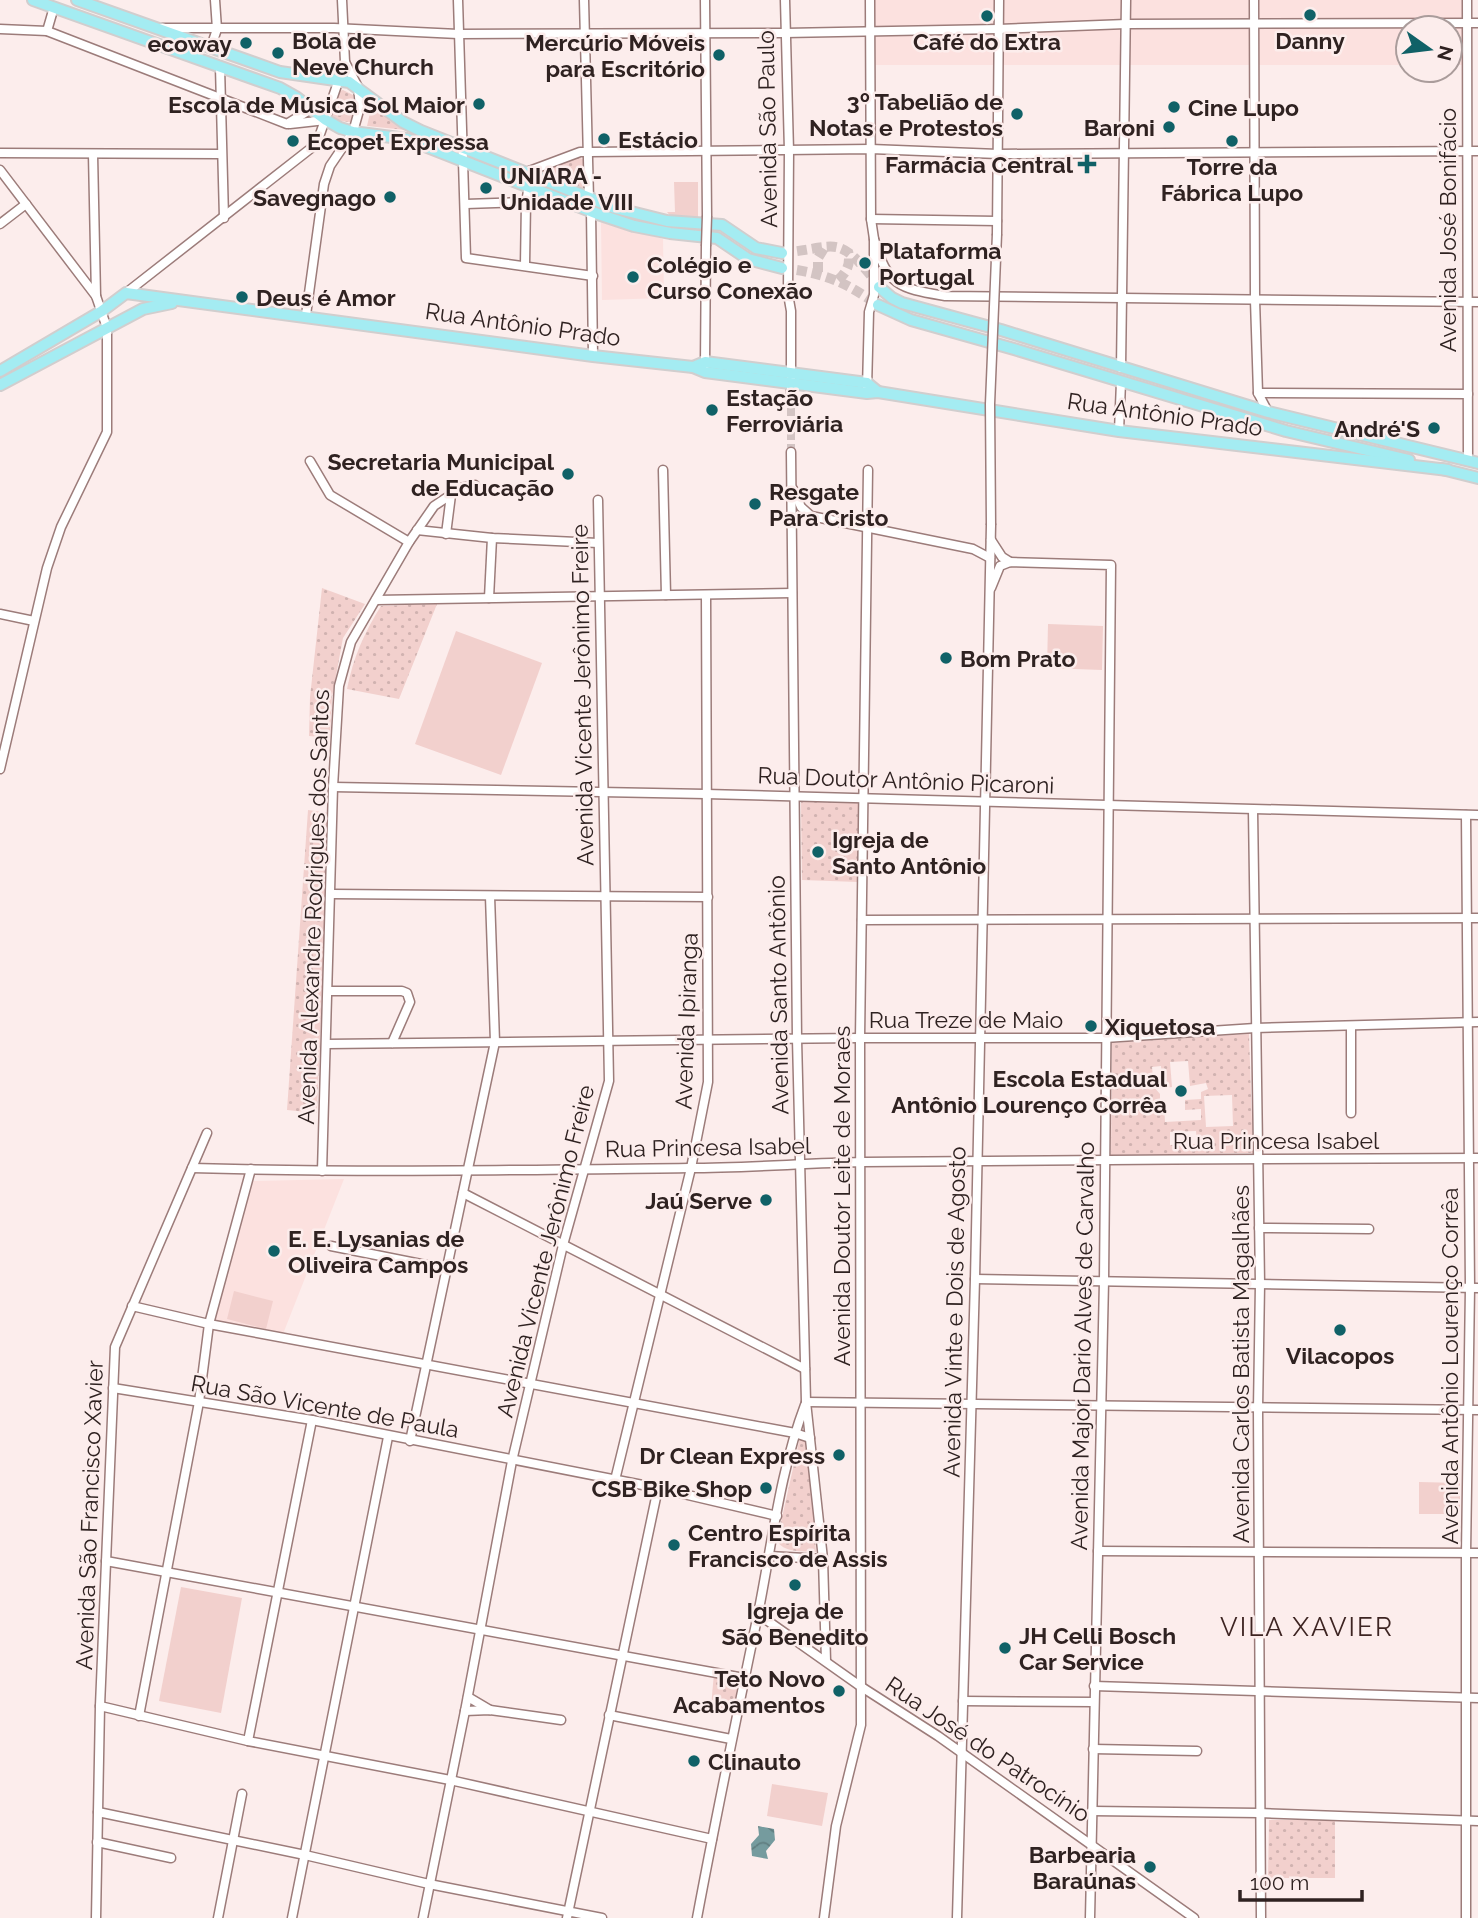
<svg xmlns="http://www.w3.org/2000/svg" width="1478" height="1918" font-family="Raleway,sans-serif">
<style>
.built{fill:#fce1df}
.grass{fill:#f2d0cd}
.park{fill:url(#park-dots);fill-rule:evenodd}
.water{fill:url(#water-waves)}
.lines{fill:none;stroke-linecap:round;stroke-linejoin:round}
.minor-tunnel{stroke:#d3c4c3;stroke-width:8;stroke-dasharray:8 4;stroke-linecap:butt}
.major-tunnel{stroke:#d3c4c3;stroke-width:10;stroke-dasharray:10 5;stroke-linecap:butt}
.minor-casing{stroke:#9c7c7a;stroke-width:11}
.major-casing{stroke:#d1cece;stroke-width:14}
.minor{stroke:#fff;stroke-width:8}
.major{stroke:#a4ecf2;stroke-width:10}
.minor-bridge-casing{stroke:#9c7c7a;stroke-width:11;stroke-linecap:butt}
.minor-bridge{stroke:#fff;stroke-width:8}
.poi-dot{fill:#106167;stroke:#fcedec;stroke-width:2.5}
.labels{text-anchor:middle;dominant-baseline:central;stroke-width:5;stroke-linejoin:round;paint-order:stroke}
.poi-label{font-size:23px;font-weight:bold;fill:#2f2221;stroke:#fcedec;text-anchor:start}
.street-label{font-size:23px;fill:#2f2221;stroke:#fcedec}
.quarter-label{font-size:26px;letter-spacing:2px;fill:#3d2422;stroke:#fcedec}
</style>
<defs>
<pattern id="park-dots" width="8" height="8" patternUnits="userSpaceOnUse" patternTransform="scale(1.75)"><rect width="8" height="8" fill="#f2d0cd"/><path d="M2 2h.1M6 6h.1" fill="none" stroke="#d0b2b0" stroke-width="1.8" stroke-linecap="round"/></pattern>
<pattern id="water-waves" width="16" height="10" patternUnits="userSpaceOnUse" patternTransform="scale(1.75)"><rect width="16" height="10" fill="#759b9e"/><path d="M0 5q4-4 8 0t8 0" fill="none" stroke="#607e80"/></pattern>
</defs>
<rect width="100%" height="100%" fill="#fcedec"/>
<g class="built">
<polygon points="872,0 1462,0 1462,65 1450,65 1450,28 1408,28 1408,65 872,65"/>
<polygon points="601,221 663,239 664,298 602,300"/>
<polygon points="344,1179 283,1334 215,1321 251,1181"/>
</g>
<g class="grass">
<polygon points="674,182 698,182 698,222 671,217 667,212 675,212"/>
<polygon points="1048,624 1103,626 1102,670 1047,668"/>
<polygon points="456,631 542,663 501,775 415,744"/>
<polygon points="234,1291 273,1301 266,1329 227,1319"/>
<polygon points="1419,1482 1460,1483 1460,1514 1419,1514"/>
<polygon points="181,1587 242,1598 221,1713 159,1701"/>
<polygon points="772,1784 828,1793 822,1826 767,1816"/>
</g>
<g class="park">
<polygon points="343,90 353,95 354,113 350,122 339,121 332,117 333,106 339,91"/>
<polygon points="372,104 406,130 367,126"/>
<polygon points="577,156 584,160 585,186 581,190 537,172"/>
<polygon points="322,588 365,604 343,638 332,697 330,738 309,736 310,697"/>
<path d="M437,604l-38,95 -52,-10c6,-31 17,-56 34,-83z"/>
<polygon points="801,801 860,803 858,882 802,880"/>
<polygon points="308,810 329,813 317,1113 287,1110"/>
<path d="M1249,1034l4,119 -142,2 1,-112zM1188,1061l2,25 16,-3 2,6 -7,3v7l-16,1v10l16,-1v11l-36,2 -1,-20h-4v-8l-6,-7 -2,-20 9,-1 1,17 3,5 7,-1 -2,-25zM1232,1095l1,31 -27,1 -2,-31zM1196,1131l1,13 -27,1v-13z"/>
<path d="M800,1437l8,4 8,111c-13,-1 -34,1 -39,-12z"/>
<polygon points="714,1673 738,1682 733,1712 711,1707"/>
<polygon points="1269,1820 1335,1820 1335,1878 1268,1878"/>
</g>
<polygon class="water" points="758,1826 774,1829 775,1840 766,1851 768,1859 752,1856 751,1844 759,1835"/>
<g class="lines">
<polyline class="minor-tunnel" points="791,452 791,396"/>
<g class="major-tunnel">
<path d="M782,253c59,-6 54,-20 96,31"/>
<path d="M782,268c42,5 62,13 96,37"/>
<polyline points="818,272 818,258 826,245"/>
<path d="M838,280c9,-8 13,-16 10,-29"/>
</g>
<g class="minor-casing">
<g id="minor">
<polyline points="458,0 466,258 593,276"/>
<polyline points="584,0 589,199"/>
<polyline points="705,0 707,216"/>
<polyline points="785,0 789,151 788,294 791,311 791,396"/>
<polyline points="1254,0 1255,300 1258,393 1268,412"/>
<polyline points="1467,0 1468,460"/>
<polyline points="162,28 334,28 458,34 785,33 998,29 1126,24 1478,23"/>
<polyline points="0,29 47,31 287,124 311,109"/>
<polyline points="47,31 54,7"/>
<polyline points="211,47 217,29 215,0"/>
<polyline points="220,67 224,218"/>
<polyline points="290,124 326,120"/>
<polyline points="0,153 220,154"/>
<polyline points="93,154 96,296"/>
<polyline points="0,170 96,296 107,328 107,432 61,527 47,568 0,769"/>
<polyline points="524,173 580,152 589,152 871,149 998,154 1478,151"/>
<polyline points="466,204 526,202"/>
<polyline points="591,211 593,356"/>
<polyline points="871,219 997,221"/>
<polyline points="0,224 26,204"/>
<polyline points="997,234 999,0"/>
<path d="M874,239c14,48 25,49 71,57l533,6"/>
<polyline points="525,265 526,202 529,186"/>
<polyline points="126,293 310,149 318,140 345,62"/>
<polyline points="306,315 324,184 330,166 353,132 360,107 358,87 345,62 342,0"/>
<polyline points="705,365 706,246"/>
<polyline points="1121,368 1126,0"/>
<polyline points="867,388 869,312 874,295 874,239 871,219 870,0"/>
<polyline points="1258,393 1468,394"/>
<polyline points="1119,431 1121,382"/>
<polyline points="791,452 797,1039 806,1402 823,1559 826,1661"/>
<polyline points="310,461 330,495 409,542"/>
<polyline points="663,470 666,595"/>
<polyline points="793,489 801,507 811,516 973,549 990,558"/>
<polyline points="417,530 492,538 598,543"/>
<polyline points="446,534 451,495"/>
<polyline points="991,540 1002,557 1010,562"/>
<polyline points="991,588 1000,566 1010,562 1111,565 1104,1281 1090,1918"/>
<polyline points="489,598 492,538"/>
<polyline points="376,600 792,593"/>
<polyline points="0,614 34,621"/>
<polyline points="333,787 706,794 1478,815"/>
<polyline points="1253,810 1260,1284 1258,1409 1261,1918"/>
<polyline points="1466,815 1470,1288 1466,1553 1466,1918"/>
<polyline points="332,894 708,897"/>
<polyline points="862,920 1478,918"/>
<polyline points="329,991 402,991 407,993 410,1002 392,1043"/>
<polyline points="1351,1026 1351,1113"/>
<polyline points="327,1044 860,1038 1105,1038 1255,1028 1478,1022"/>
<path d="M192,1168c166,5 331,2 497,0 59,0 117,-5 175,-6 205,-2 409,-3 614,-4"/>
<polyline points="322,1171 333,787 339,686 351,642 409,542 434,506 461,488 475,485"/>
<polyline points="463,1193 805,1369"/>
<polyline points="1259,1228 1369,1229"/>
<polyline points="331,1246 446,1269"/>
<polyline points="975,1279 1478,1288"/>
<polyline points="132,1306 209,1324 795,1433 810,1438"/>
<polyline points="113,1388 312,1420 658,1488 777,1516"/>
<polyline points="806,1402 1478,1410"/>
<polyline points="410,1441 495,1042 490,896"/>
<polyline points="615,1480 691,1168 708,1082 706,595"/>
<polyline points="1098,1551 1478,1553"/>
<polyline points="769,1556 823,1559"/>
<polyline points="106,1561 744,1678"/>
<polyline points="758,1614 860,1686 938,1736 1194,1918"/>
<polyline points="1094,1686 1478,1698"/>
<polyline points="468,1697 490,1710"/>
<polyline points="963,1701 1094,1702"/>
<polyline points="100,1706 248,1741 450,1780 712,1839"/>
<polyline points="465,1711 490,1710 561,1720"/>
<polyline points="609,1715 731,1739"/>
<polyline points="139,1716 199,1402 209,1324 251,1169"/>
<polyline points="248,1741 312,1420"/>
<polyline points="1093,1749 1197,1751"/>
<polyline points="1092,1811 1259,1813 1478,1821"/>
<polyline points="98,1812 305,1855 429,1884 602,1918"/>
<polyline points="97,1842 171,1858"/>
<polyline points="96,1918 100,1706 115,1347 207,1133"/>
<polyline points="218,1918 242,1794"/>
<polyline points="292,1918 388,1437"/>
<polyline points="423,1918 465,1711 512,1461 563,1245 609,1081 598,500"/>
<polyline points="567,1918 658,1488"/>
<path d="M697,1918c19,-102 40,-203 61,-304 14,-70 22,-143 47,-209"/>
<polyline points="824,1918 836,1826 861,1725 860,1038 868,470"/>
<polyline points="957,1918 975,1279 991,525"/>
</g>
</g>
<g class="major-casing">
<g id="major">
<polyline points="33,0 280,88 296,97 326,120 340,128 353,132 407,139 598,214 634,226 670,233 717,238 748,259 782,268"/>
<polyline points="77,0 280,72 349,82 403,122 421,131 615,208 667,221 722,225 756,248 782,253"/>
<polyline points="879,287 892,298 902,303 1001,330 1268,412 1478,463"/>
<polyline points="878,305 911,320 1014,349 1286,431 1409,460"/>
<polyline points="693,367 705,362 867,383 878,392"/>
<polyline points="0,371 102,311 126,293 593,356 693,367 705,372 867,393 878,392 1119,431 1448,470"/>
<polyline points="0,385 143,309 172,303"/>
<polyline points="1442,469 1478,478"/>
</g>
</g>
<use href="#minor" class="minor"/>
<use href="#major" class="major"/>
<g class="minor-bridge-casing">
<g id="minor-bridge">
<polyline points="706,246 707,216"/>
<polyline points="991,525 990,404 997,234"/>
</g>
</g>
<use href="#minor-bridge" class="minor-bridge"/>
</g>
<g class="poi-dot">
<circle cx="1310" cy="15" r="7"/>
<circle cx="987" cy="16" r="7"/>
<circle cx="246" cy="43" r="7"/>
<circle cx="278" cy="53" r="7"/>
<circle cx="719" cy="55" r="7"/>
<circle cx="479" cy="104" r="7"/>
<circle cx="1174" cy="107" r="7"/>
<circle cx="1017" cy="114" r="7"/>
<circle cx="1169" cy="127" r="7"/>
<circle cx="604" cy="139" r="7"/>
<circle cx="293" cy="141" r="7"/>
<circle cx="1232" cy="141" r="7"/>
<path d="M1083.5 153.5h7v7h7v7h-7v7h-7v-7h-7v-7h7z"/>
<circle cx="486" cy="188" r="7"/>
<circle cx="390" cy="197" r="7"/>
<circle cx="865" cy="263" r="7"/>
<circle cx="633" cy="277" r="7"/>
<circle cx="242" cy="297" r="7"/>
<circle cx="712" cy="410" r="7"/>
<circle cx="1434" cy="428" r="7"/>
<circle cx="568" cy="474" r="7"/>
<circle cx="755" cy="504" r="7"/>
<circle cx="946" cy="658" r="7"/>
<circle cx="818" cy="852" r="7"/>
<circle cx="1091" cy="1026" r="7"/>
<circle cx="1181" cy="1091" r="7"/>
<circle cx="766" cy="1200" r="7"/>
<circle cx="274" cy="1251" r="7"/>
<circle cx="1340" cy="1330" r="7"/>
<circle cx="839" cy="1455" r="7"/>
<circle cx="766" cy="1488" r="7"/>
<circle cx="674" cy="1545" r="7"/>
<circle cx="795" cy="1585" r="7"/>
<circle cx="1005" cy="1648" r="7"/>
<circle cx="839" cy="1691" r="7"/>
<circle cx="694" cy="1761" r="7"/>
<circle cx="1150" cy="1867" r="7"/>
</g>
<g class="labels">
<g class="poi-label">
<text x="292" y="40">Bola de<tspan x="292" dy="26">Neve Church</tspan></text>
<text x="1310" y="40" text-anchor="middle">Danny</text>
<text x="987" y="41" text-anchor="middle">Café do Extra</text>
<text x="705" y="42" text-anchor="end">Mercúrio Móveis<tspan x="705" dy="26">para Escritório</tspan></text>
<text x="232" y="43" text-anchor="end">ecoway</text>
<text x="1003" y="101" text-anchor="end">3º Tabelião de<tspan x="1003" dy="26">Notas e Protestos</tspan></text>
<text x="465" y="104" text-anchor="end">Escola de Música Sol Maior</text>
<text x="1188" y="107">Cine Lupo</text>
<text x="1155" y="127" text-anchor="end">Baroni</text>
<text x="618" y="139">Estácio</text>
<text x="307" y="141">Ecopet Expressa</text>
<text x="1073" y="164" text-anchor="end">Farmácia Central</text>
<text x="1232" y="166" text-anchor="middle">Torre da<tspan x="1232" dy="26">Fábrica Lupo</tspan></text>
<text x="500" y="175">UNIARA -<tspan x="500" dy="26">Unidade VIII</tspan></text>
<text x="376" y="197" text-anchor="end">Savegnago</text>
<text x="879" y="250">Plataforma<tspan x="879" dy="26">Portugal</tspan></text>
<text x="647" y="264">Colégio e<tspan x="647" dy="26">Curso Conexão</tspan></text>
<text x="256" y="297">Deus é Amor</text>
<text x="726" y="397">Estação<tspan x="726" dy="26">Ferroviária</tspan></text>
<text x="1420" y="428" text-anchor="end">André'S</text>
<text x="554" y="461" text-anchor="end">Secretaria Municipal<tspan x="554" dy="26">de Educação</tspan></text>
<text x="769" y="491">Resgate<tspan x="769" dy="26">Para Cristo</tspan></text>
<text x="960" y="658">Bom Prato</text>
<text x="832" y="839">Igreja de<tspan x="832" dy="26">Santo Antônio</tspan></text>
<text x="1105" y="1026">Xiquetosa</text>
<text x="1167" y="1078" text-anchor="end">Escola Estadual<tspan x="1167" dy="26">Antônio Lourenço Corrêa</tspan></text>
<text x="752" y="1200" text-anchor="end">Jaú Serve</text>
<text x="288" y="1238">E. E. Lysanias de<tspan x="288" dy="26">Oliveira Campos</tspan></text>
<text x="1340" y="1355" text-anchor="middle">Vilacopos</text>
<text x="825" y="1455" text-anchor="end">Dr Clean Express</text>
<text x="752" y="1488" text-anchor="end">CSB Bike Shop</text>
<text x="688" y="1532">Centro Espírita<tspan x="688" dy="26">Francisco de Assis</tspan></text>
<text x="795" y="1610" text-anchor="middle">Igreja de<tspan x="795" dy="26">São Benedito</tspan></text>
<text x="1019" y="1635">JH Celli Bosch<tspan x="1019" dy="26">Car Service</tspan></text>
<text x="825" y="1678" text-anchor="end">Teto Novo<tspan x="825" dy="26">Acabamentos</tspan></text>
<text x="708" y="1761">Clinauto</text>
<text x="1136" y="1854" text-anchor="end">Barbearia<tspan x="1136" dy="26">Baraúnas</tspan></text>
</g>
<g class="street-label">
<text transform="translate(767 129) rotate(-91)">Avenida São Paulo</text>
<text transform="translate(1447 230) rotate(-90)">Avenida José Bonifácio</text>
<text transform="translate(523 324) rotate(8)">Rua Antônio Prado</text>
<text transform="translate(1165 414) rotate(8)">Rua Antônio Prado</text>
<text transform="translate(582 695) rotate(-91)">Avenida Vicente Jerônimo Freire</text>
<text transform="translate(906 780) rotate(2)">Rua Doutor Antônio Picaroni</text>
<text transform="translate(313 907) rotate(-88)">Avenida Alexandre Rodrigues dos Santos</text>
<text transform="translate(778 995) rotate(-91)">Avenida Santo Antônio</text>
<text x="966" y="1019">Rua Treze de Maio</text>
<text transform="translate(686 1021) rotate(-88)">Avenida Ipiranga</text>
<text x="1276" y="1140">Rua Princesa Isabel</text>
<text transform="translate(708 1147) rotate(-1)">Rua Princesa Isabel</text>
<text transform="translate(841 1196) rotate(-90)">Avenida Doutor Leite de Moraes</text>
<text transform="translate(545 1251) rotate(-76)">Avenida Vicente Jerônimo Freire</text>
<text transform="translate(954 1312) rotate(-89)">Avenida Vinte e Dois de Agosto</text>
<text transform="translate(1082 1346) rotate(-89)">Avenida Major Dario Alves de Carvalho</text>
<text transform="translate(1240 1364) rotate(-90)">Avenida Carlos Batista Magalhães</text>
<text transform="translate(1449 1366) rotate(-90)">Avenida Antônio Lourenço Corrêa</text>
<text transform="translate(325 1406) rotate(10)">Rua São Vicente de Paula</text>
<text transform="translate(89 1515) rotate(-88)">Avenida São Francisco Xavier</text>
<text transform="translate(988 1749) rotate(34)">Rua José do Patrocínio</text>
</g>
<g class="quarter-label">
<text x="1307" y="1627">VILA XAVIER</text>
</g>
</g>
<g transform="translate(1429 49) rotate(104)"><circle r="33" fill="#fcedec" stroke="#aa9c9b" stroke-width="2"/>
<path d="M0-5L12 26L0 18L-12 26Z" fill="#106167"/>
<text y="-10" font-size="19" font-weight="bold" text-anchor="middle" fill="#2f2221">N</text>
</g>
<path d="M1240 1890v10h122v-10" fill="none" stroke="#2f2221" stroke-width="3.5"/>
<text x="1250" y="1890" font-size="21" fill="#2f2221" stroke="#fcedec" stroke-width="5" paint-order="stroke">100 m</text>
</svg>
